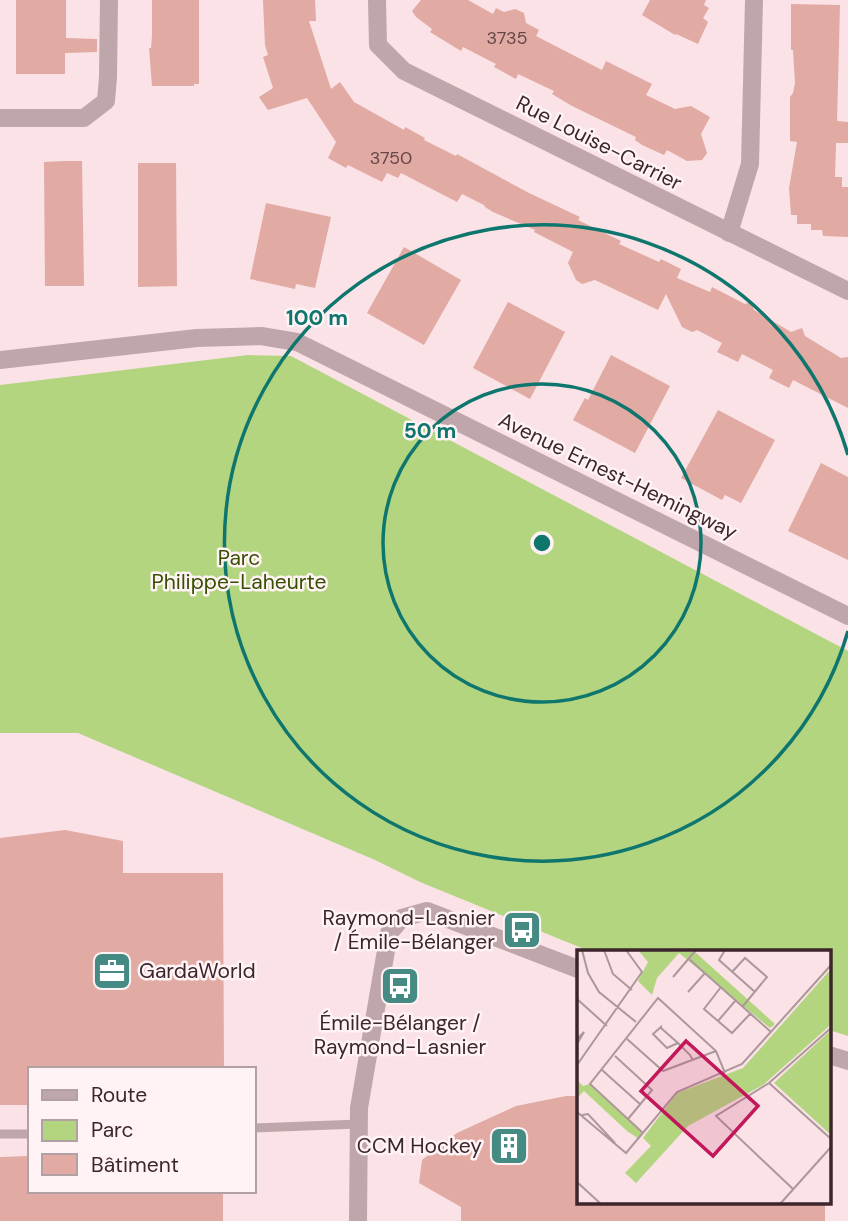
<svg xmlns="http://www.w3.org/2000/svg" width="848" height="1221" font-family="'DM Sans',sans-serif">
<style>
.green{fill:#b3d580}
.building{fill:#e1aaa3}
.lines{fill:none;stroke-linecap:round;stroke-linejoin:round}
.lane{stroke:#bfa6aa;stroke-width:9}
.street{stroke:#bfa6aa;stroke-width:18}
.ring{fill:none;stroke:#0f766e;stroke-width:3.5}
.labels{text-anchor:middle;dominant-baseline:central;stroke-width:5;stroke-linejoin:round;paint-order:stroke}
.number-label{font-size:18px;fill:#654749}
.street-label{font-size:21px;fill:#3c262b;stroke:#fff3f5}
.park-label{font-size:21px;fill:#364e00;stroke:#fff3f5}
.poi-label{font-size:21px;fill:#3c262b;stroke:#fff3f5;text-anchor:end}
.inset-road{fill:none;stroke:#ae979b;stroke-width:2}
.view{fill:#c2185b;fill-opacity:0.15;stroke:#c2185b;stroke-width:3.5}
.inset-edge{fill:none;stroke:#3c262b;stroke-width:3.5}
.centre{fill:#0f766e;stroke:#fff3f5;stroke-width:3.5}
.ring-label{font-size:21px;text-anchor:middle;font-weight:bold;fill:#0f766e;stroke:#fff3f5;stroke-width:5;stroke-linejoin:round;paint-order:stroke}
</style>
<rect width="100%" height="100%" fill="#fae2e6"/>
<polygon class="green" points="248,355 291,356 848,651 848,1036 829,1030 829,951 589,951 420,882 375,860 78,733 0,733 0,385"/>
<g class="building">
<polygon points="16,0 66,0 66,38 97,39 97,52 65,53 65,74 16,74"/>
<polygon points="152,0 199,0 199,84 194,84 194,86 152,86 149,48 151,48 152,36"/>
<polygon points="263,0 315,0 316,21 309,21 331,89 340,82 354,102 404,130 405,127 425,138 424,140 456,156 457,154 529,193 580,217 578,220 621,241 619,244 659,262 661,259 681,269 677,278 710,292 712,287 745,304 751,302 754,310 791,332 802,328 805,336 841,358 848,357 848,408 793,380 789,388 769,378 773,370 742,354 738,362 717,352 722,343 697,330 692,332 682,327 666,294 658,310 595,280 582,284 576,280 568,263 573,252 534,232 535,230 493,212 485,207 484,205 462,194 457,202 401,173 398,178 387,173 382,182 348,165 346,168 328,158 336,142 307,98 268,110 259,97 273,88 263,57 268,55 265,45"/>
<polygon points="421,0 468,0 493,14 496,8 504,12 515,9 524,13 526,23 539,30 536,36 602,70 606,61 652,84 646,95 675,109 691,106 710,117 701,134 707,153 702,160 687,161 667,150 664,155 642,145 635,140 636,137 572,106 552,94 554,91 518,74 516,79 494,67 496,64 463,47 461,51 430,32 432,29 416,17 412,11"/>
<polygon points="650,0 706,0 704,5 709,8 703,18 708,22 698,44 676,34 675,35 642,15"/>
<polygon points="791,4 840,5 837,121 848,122 848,143 836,143 835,177 842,177 842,187 848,187 848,237 823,236 822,230 811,230 811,224 797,224 797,215 791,215 789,188 797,142 790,141 790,97 793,93 795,83 793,50 791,50"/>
<polygon points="65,161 82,161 84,286 45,286 44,162"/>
<polygon points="138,163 176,163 177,286 138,287"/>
<polygon points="266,203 331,217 315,288 296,284 295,289 250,279"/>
<polygon points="404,247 461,280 424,345 367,313"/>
<polygon points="508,302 565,332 530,399 473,368"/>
<polygon points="611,355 670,386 635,453 573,420 585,398 588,400"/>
<polygon points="718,410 775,440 741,503 725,495 722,500 681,478"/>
<polygon points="821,463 848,477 848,560 788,531"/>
<polygon points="65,830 123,841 123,873 223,873 224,1069 30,1069 30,1105 0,1105 0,838"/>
<polygon points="566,1096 578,1096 578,1202 825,1202 825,1221 461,1221 461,1207 419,1183 422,1160 457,1133 516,1106"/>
<polygon points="30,1156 30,1191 223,1191 223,1221 0,1221 0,1157"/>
</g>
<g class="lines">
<g class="lane">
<polyline points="254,1128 359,1124"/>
<polyline points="0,1134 30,1134"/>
</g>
<g class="street">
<polyline points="377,0 378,45 404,71 848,291"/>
<polyline points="0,118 84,118 106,101 108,77 109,0"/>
<polyline points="729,233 750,164 754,0"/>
<polyline points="0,360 197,338 261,336 297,342 848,616"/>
<polyline points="829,1055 848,1061"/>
<polyline points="358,1221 359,1108 389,933 402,918 427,911 578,969"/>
</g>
</g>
<g class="ring">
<circle cx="542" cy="543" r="159"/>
<path d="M848 631A318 318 0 1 1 848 455"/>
</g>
<defs>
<g id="bus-square" transform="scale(2.0125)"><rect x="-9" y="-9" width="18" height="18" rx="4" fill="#458b84" stroke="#fff3f5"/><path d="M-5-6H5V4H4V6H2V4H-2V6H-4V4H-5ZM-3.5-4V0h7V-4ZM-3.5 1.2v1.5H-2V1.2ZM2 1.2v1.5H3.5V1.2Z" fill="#fff"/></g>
<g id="office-square" transform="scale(2.0125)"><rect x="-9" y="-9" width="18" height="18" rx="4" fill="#458b84" stroke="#fff3f5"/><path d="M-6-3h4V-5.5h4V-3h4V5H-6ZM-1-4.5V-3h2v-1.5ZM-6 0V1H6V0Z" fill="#fff"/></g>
<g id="building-square" transform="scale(2.0125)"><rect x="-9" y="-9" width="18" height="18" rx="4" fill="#458b84" stroke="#fff3f5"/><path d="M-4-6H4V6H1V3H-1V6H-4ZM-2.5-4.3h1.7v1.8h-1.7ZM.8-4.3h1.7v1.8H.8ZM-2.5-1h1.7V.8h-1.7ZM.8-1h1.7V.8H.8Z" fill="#fff"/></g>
</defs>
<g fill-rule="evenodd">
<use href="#bus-square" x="522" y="930"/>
<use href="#office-square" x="112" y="971"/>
<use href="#bus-square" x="400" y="986"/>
<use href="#building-square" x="509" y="1146"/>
</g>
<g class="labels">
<g class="number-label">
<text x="507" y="38">3735</text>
<text x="391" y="158">3750</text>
</g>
<g class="street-label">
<text transform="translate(599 143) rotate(27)">Rue Louise-Carrier</text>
<text transform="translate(618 476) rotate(26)">Avenue Ernest-Hemingway</text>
</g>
<g class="park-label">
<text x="239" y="558">Parc<tspan x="239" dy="24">Philippe-Laheurte</tspan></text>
</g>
<g class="poi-label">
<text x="495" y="918">Raymond-Lasnier<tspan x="495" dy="24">/ Émile-Bélanger</tspan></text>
<text x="139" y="971" text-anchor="start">GardaWorld</text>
<text x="400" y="1023" text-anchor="middle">Émile-Bélanger /<tspan x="400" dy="24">Raymond-Lasnier</tspan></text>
<text x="482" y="1146">CCM Hockey</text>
</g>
</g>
<g transform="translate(577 950)">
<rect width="254" height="254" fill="#fae2e6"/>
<path d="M61,0l57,2 80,72 -5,4 -91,-75 -22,25 -5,17 -14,-14 10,-19zM254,19v55l-5,5 -63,56 -75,41 -52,57 -11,-10 26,-27 -8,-8 34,-45 66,-25zM254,80v105l-57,-52zM0,130l6,6 7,-2 53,49 -4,6 -12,-8 -43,-40 -7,7z" fill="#b3d580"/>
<path class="inset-road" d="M5,0l6,23 11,19 37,30M27,0l9,24 19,16M148,0l-6,10 36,32M112,9l82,73M155,22l13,-14 22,19 -24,29M96,27l23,-27M144,37l-17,22 28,24 18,-19M111,42l17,-19M0,49l30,27M141,71l18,-21M0,89l7,-7 -7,12M50,89l36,32 53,-20M101,93l-11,5 -14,-14 8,-7v1l17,15 12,12 3,5M38,106l37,34 -24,29M0,115l65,-93 -16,-22M25,120l39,35M192,133l62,56M0,162l49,41 51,-61 65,-28 89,-99M5,165l6,-1 27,29M66,183l-53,-49 68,-86 58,53 9,22M0,232l24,22M216,239l-77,-73 53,-33 62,-55M203,254l51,-57"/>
<path class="view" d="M109,91l72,65 -45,50 -72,-65z"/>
<rect width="254" height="254" class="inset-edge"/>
</g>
<circle cx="542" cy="543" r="10" class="centre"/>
<g class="ring-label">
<text x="317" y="325">100 m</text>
<text x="430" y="438">50 m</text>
</g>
<rect x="28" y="1067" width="228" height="126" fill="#fff3f5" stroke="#b1a1a4" stroke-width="2"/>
<rect x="42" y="1090" width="35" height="10" fill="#bfa6aa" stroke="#b1a1a4" stroke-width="2"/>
<text x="91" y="1102" font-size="21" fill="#3c262b">Route</text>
<rect x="42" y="1120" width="35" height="21" fill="#b3d580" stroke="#b1a1a4" stroke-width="2"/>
<text x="91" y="1137" font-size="21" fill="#3c262b">Parc</text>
<rect x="42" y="1154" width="35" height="21" fill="#e1aaa3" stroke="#b1a1a4" stroke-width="2"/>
<text x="91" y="1172" font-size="21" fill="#3c262b">Bâtiment</text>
</svg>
